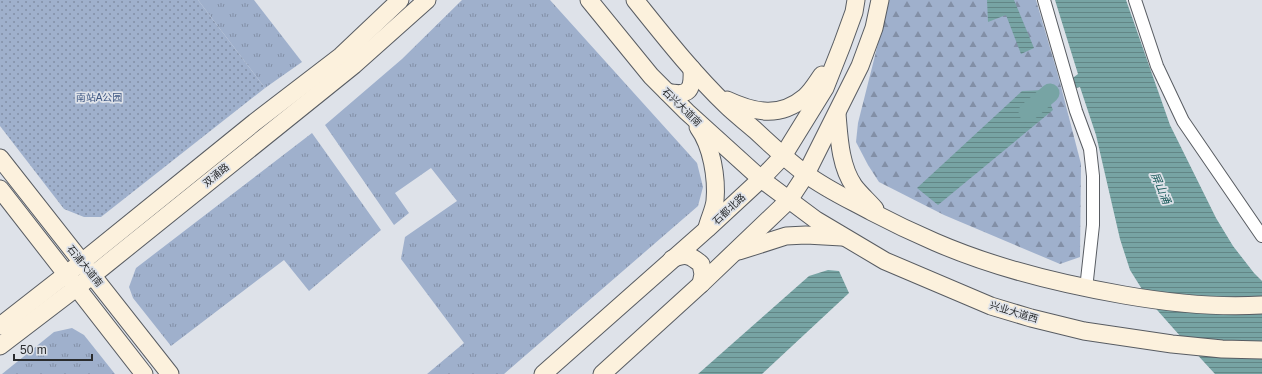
<svg xmlns="http://www.w3.org/2000/svg" width="1262" height="374" font-family="Helvetica,'Noto Sans SC',sans-serif">
<style>
.grass{fill:url(#grass-tufts)}
.forest{fill:url(#forest-firs)}
.park{fill:url(#park-dots)}
.water{fill:url(#water-rules)}
.lines{fill:none;stroke-linecap:round;stroke-linejoin:round}
.river{stroke:#77a4a4;stroke-width:19}
.street-casing{stroke:#585c62;stroke-width:14}
.secondary-casing{stroke:#585c62;stroke-width:19}
.street{stroke:#fff;stroke-width:12}
.secondary{stroke:#fcf1dd;stroke-width:17}
.labels{text-anchor:middle;dominant-baseline:central;stroke-width:3.5;stroke-linejoin:round;paint-order:stroke}
.park-label{font-size:10px;fill:#3e5783;stroke:#dee2e9}
.street-label{font-size:10px;fill:#2a2c2e;stroke:#dee2e9}
.water-label{font-size:11px;font-style:italic;fill:#1a5a5a;stroke:#dee2e9}
</style>
<defs>
<pattern id="grass-tufts" width="24" height="20" patternUnits="userSpaceOnUse"><rect width="24" height="20" fill="#9fb0cc"/><path d="M3 7l-1-3M5 7V3M7 7l1-3M15 17l-1-3M17 17v-4M19 17l1-3" fill="none" stroke="#828fa6"/></pattern>
<pattern id="forest-firs" width="22" height="20" patternUnits="userSpaceOnUse"><rect width="22" height="20" fill="#9fb0cc"/><path d="M5 1l3.5 6h-7zM16 11l3.5 6h-7z" fill="#828fa6"/></pattern>
<pattern id="park-dots" width="8" height="8" patternUnits="userSpaceOnUse"><rect width="8" height="8" fill="#9fb0cc"/><path d="M2 2h.1M6 6h.1" fill="none" stroke="#828fa6" stroke-width="1.8" stroke-linecap="round"/></pattern>
<pattern id="water-rules" width="6" height="5" patternUnits="userSpaceOnUse"><rect width="6" height="5" fill="#77a4a4"/><path d="M0 2.5h6" fill="none" stroke="#628686"/></pattern>
</defs>
<rect width="100%" height="100%" fill="#dee2e9"/>
<g class="grass">
<polygon points="198,0 254,0 302,62 265,88"/>
<polygon points="462,0 550,0 697,163 703,187 698,206 504,374 427,374 464,343 401,259 405,237 457,201 431,168 395,193 409,213 394,225 325,125 402,59"/>
<polygon points="312,133 381,230 309,291 284,260 171,346 133,298 129,287 136,268"/>
<polygon points="72,328 84,335 115,374 2,374 54,332"/>
</g>
<polygon class="forest" points="889,0 1036,0 1058,75 1081,164 1080,257 1060,264 944,215 879,182 868,165 856,142 858,123"/>
<polygon class="park" points="0,0 198,0 265,88 101,217 84,217 64,209 0,126"/>
<g class="water">
<polygon points="987,0 1014,0 1034,48 1021,54 1006,15 988,22"/>
<polygon points="1055,0 1126,0 1170,125 1216,218 1233,246 1254,273 1262,281 1262,374 1215,374 1181,337 1150,302 1130,270 1120,239 1096,135 1080,87 1073,89 1070,80 1078,74"/>
<polygon points="1045,90 1053,110 938,205 917,188 1022,91"/>
<polygon points="828,270 839,271 849,293 762,374 698,374 809,276"/>
</g>
<g class="lines">
<polyline class="river" points="1028,112 1050,93"/>
<g class="street-casing">
<g id="street">
<polyline points="1044,0 1076,111 1090,149 1093,176 1093,225 1086,289"/>
<polyline points="1135,0 1157,66 1183,121 1262,236"/>
</g>
</g>
<g class="secondary-casing">
<g id="secondary">
<polyline points="589,0 651,76 687,112 761,179 816,220 885,261 991,306 1031,318 1084,331 1172,344 1222,349 1262,350"/>
<path d="M635,0c29,36 57,72 91,105 9,9 20,17 30,26 16,15 32,30 50,43 20,15 44,26 66,38 21,11 42,21 63,30 60,26 125,42 189,53 46,8 92,13 138,10"/>
<path d="M667,92c22,5 26,-2 25,-23"/>
<path d="M727,100c28,13 53,18 78,-3 7,-6 12,-15 17,-22"/>
<path d="M837,114c2,23 3,52 17,72 6,8 14,15 21,23"/>
<path d="M698,127c14,19 19,51 17,74 -1,9 -6,18 -8,27"/>
<polyline points="0,158 170,374"/>
<polyline points="0,189 144,374"/>
<polyline points="739,251 786,236 806,235 842,237"/>
<path d="M672,259c14,-6 18,-4 29,5l2,10 -2,10"/>
<polyline points="0,326 82,262 255,122 341,56 400,0"/>
<polyline points="0,346 93,275 354,65 427,0"/>
<polyline points="543,374 707,229 761,179 783,156 825,88 842,45 854,12 856,0"/>
<polyline points="602,374 701,284 789,200 806,174 860,66 874,28 880,0"/>
</g>
</g>
<use href="#street" class="street"/>
<use href="#secondary" class="secondary"/>
</g>
<g class="labels">
<g class="park-label">
<text x="99" y="97">南站A公园</text>
</g>
<g class="street-label">
<text transform="translate(682 107) rotate(44)">石兴大道南</text>
<text transform="translate(216 175) rotate(-39)">双涌路</text>
<text transform="translate(729 209) rotate(-43)">石都北路</text>
<text transform="translate(85 266) rotate(51)">石浦大道南</text>
<text transform="translate(1014 312) rotate(17)">兴业大道西</text>
</g>
<g class="water-label">
<text transform="translate(1161 188) rotate(67)">屏山涌</text>
</g>
</g>
<path d="M14 354v6h78v-6" fill="none" stroke="#2a2c2e" stroke-width="2"/>
<text x="20" y="354" font-size="12" fill="#2a2c2e" stroke="#dee2e9" stroke-width="3" paint-order="stroke">50 m</text>
</svg>
